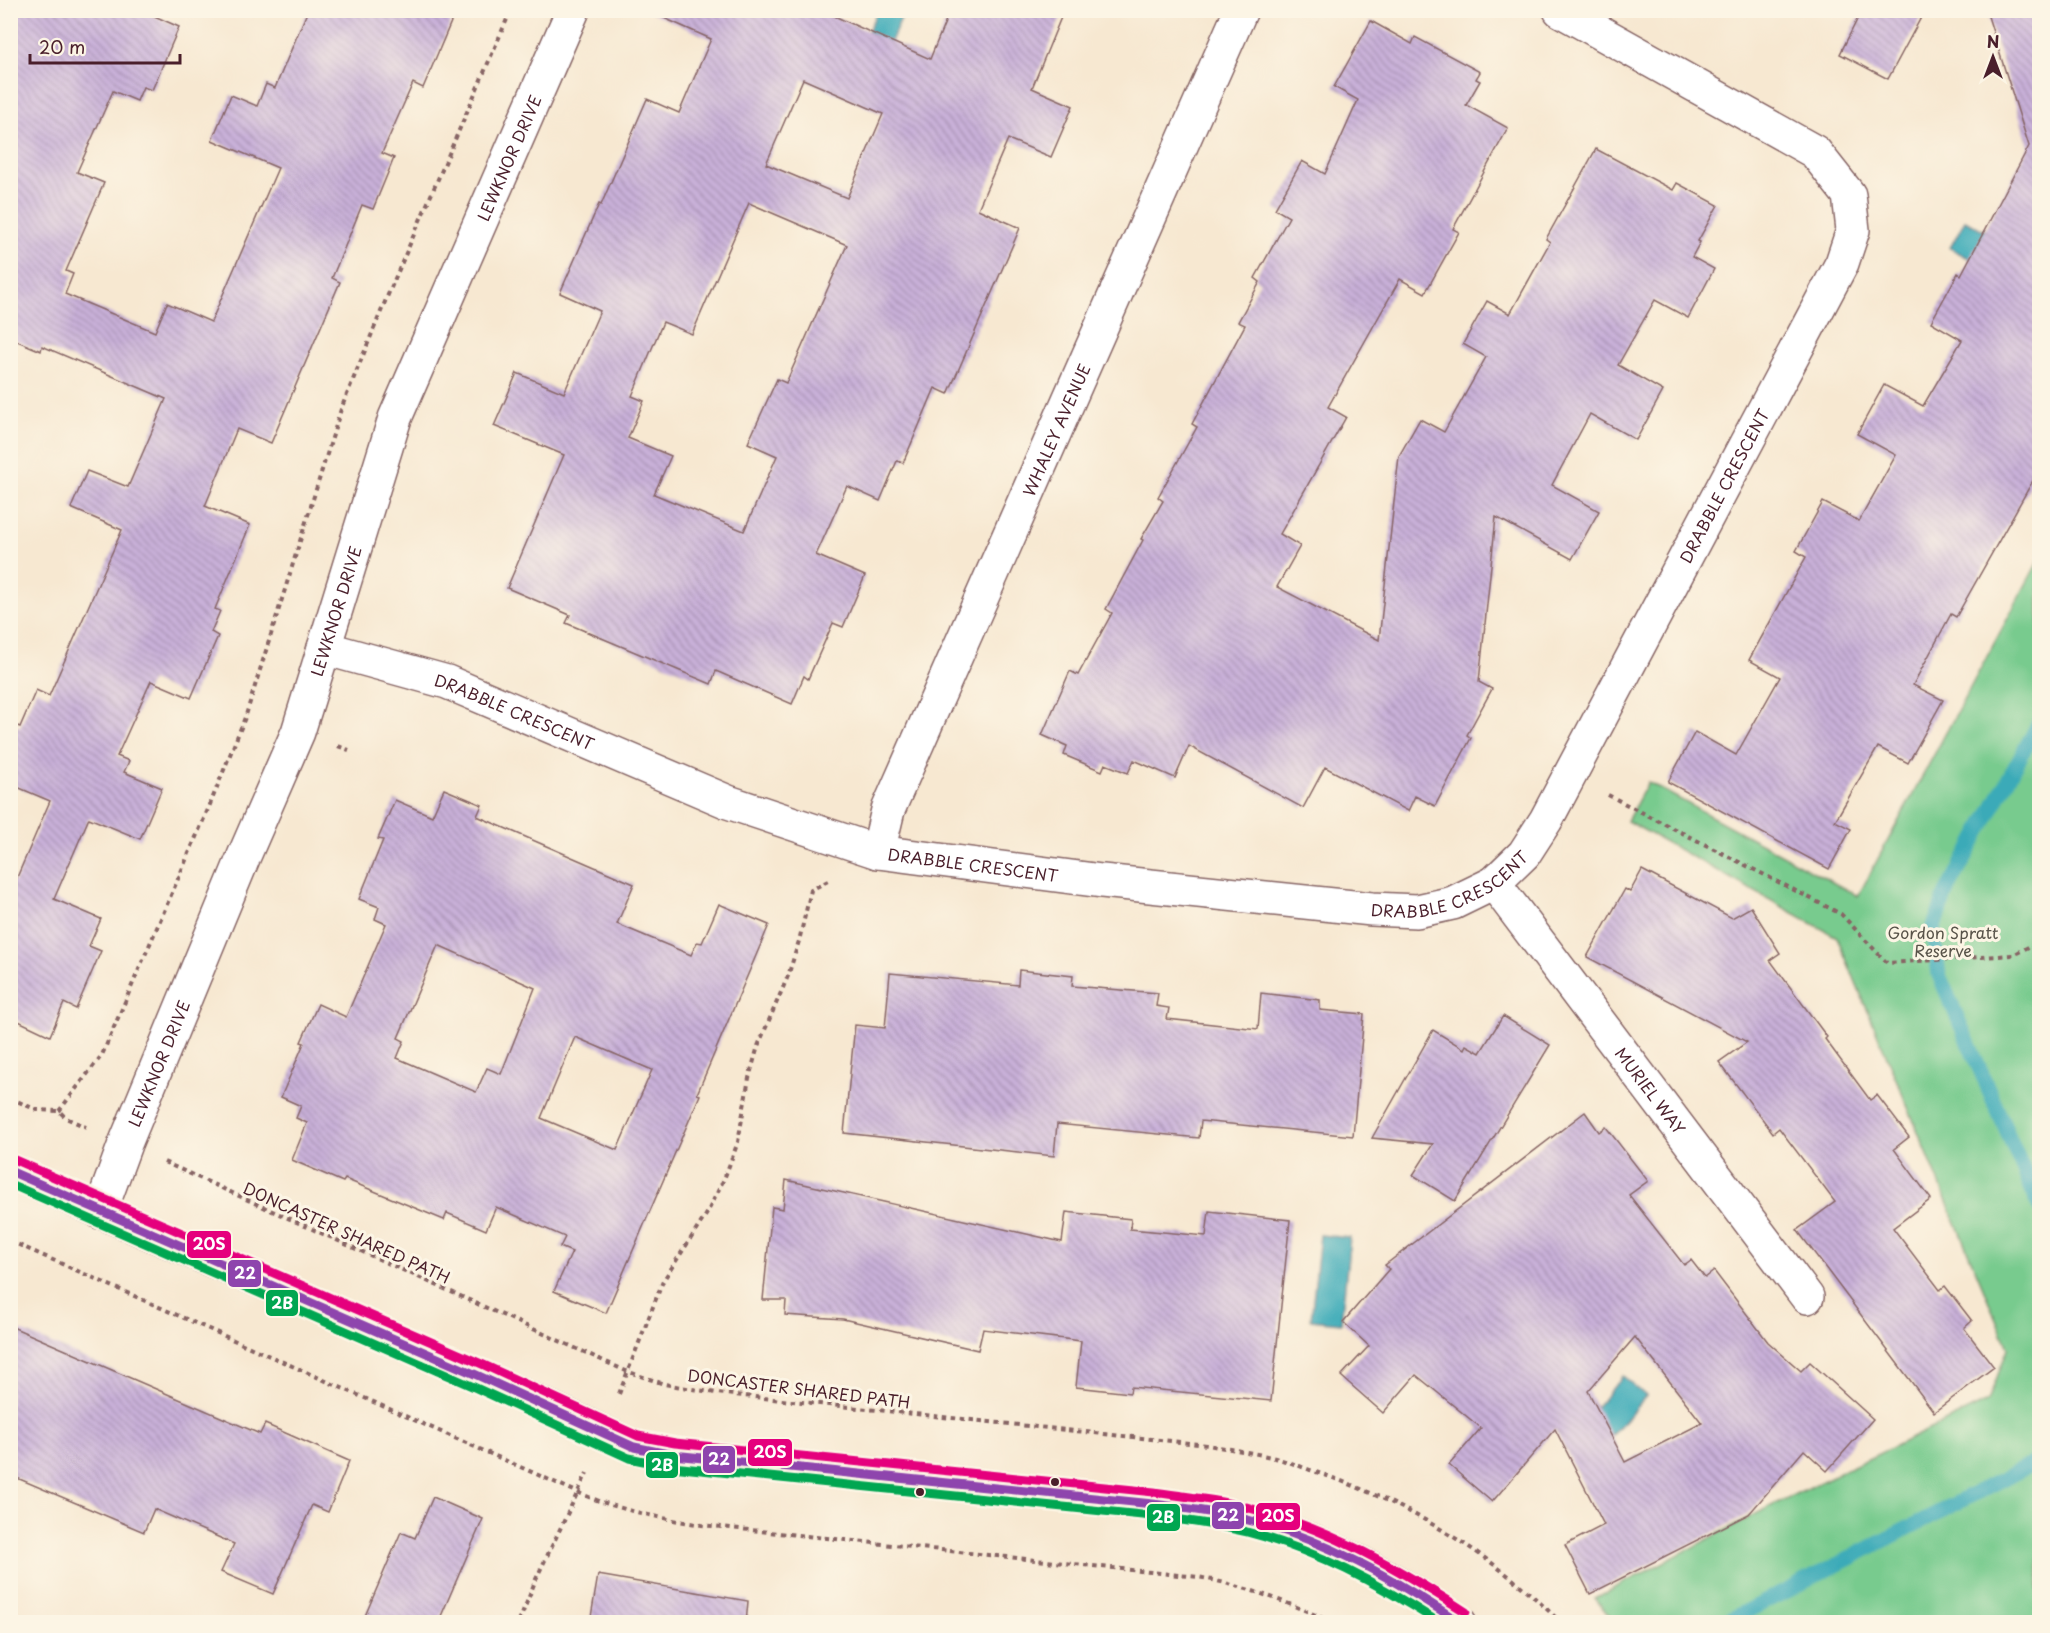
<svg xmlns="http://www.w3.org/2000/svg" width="2050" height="1633" font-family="'Playpen Sans',sans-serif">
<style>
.green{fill:#78cb8e;stroke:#61755c;stroke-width:1.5}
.water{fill:#3baab8;stroke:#426472;stroke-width:1.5}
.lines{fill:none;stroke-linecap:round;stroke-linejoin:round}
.stream{stroke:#3baab8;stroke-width:15}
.building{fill:url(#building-back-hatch);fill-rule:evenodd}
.minor-casing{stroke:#876565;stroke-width:36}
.path{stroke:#876565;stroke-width:4;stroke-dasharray:4.5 4.5;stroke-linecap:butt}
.minor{stroke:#fff;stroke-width:33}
.bus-1-casing{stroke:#fcf5e5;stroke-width:14}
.bus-2-casing{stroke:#fcf5e5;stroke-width:14}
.bus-3-casing{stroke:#fcf5e5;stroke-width:14}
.bus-1{stroke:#8e44ad;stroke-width:9}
.bus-2{stroke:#00a651;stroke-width:9}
.bus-3{stroke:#e5007d;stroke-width:9}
.bus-dot{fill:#4a1f2b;stroke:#fcf5e5;stroke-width:2}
.labels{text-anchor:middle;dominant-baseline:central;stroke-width:6;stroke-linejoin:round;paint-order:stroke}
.street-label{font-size:16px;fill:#4a1f2b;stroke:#fcf5e5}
.park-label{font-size:16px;fill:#585349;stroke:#fcf5e5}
.line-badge{stroke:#fcf5e5;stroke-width:2}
.badge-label{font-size:16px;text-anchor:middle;font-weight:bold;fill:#fff}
</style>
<defs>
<pattern id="building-back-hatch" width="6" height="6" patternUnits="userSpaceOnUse" patternTransform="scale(1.5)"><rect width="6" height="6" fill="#c9b1d9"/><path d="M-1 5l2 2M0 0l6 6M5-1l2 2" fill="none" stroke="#a58fb0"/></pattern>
</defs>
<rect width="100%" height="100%" fill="#fcf5e5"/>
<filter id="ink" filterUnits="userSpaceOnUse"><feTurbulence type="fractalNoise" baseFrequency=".0167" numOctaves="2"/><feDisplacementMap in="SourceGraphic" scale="12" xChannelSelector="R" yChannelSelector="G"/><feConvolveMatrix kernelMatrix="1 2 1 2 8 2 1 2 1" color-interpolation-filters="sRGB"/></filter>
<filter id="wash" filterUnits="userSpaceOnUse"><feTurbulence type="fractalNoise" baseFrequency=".008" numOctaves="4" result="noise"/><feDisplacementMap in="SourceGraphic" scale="24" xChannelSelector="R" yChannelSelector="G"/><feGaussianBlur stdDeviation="1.35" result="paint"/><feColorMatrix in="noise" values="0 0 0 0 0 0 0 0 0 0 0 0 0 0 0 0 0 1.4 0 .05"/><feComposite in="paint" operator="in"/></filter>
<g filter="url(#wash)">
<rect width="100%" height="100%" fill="#f7e8d1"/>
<polygon class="green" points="2039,560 2039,1622 1614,1622 1595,1598 1779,1502 1988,1401 2008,1348 1837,937 1627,821 1648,782 1858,896"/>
<g class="water">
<polygon points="877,11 904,11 884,58 861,48"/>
<polygon points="1965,220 2021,251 2006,278 1950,248"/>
<polygon points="1320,1235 1350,1238 1341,1323 1311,1320"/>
<polygon points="1623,1376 1646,1396 1612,1435 1589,1416"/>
</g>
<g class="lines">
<g class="stream">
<polyline points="2040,721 1946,893 1933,929 1939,975 2040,1208"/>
<polyline points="1726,1622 2040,1460"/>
</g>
</g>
<g id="blocks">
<g class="building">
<polygon points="10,10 141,10 179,27 152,90 143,87 137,101 113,91 77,172 104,183 66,271 73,274 65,294 155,332 167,303 211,322 278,168 212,140 231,95 257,106 266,84 275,88 308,10 456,10 423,88 413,83 382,153 394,158 373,209 362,205 332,278 340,282 271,443 237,429 205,506 250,525 215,609 220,611 211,632 218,636 191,698 151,681 117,756 129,761 124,772 162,788 140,839 89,818 54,899 101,919 89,946 101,951 76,1009 64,1003 50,1036 10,1017 10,880 15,882 50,801 10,784 10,723 20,727 36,690 49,696 122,530 71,508 87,471 128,487 166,399 42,346 41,351 10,338"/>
<path d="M646,10h175l109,49 20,-49h114l-32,78 41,18 -22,51 -43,-18 -30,70 42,19 -72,166 -13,-6 -32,75 -6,-2 -17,40 -33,-15 -31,69 49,21 -22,51 -10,-4 -25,56 -4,-3 -12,28 -76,-33 -5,13 -145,-61 4,-8 -63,-27 57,-133 -70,-29 23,-53 47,20 36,-82 -40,-18 39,-89 2,1 46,-106 32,14 32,-74zM803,79l80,35 -36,84 -81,-34zM749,203l98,42 -61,138 -9,-4 -29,64 29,13 -33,75 -90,-37 17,-38 -43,-18 16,-37 -12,-5 31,-74 29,12z"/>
<polygon points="1862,10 1925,10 1888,79 1840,54"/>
<polygon points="1986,10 2040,10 2040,468 1956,617 1951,614 1913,685 1943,700 1908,763 1878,747 1835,821 1851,829 1829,869 1668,782 1695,732 1736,755 1780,677 1749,660 1806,557 1796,551 1823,502 1859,521 1896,455 1857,434 1884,385 1923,406 1962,340 1931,322 1958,273 1961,275 2029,146"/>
<polygon points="1371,21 1412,44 1415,37 1480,72 1476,79 1480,81 1466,105 1508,128 1453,229 1459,232 1425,293 1400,279 1328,407 1346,417 1280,534 1300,546 1277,587 1379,640 1399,456 1420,419 1444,432 1486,357 1463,344 1487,301 1510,314 1550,242 1546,239 1596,149 1673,190 1677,183 1718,205 1698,241 1700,242 1692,257 1714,269 1688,318 1655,300 1618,365 1663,391 1636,440 1590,414 1552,485 1599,511 1572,559 1496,517 1479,682 1492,689 1467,735 1471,738 1435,806 1415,796 1408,811 1325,767 1303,808 1189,746 1175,778 1134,760 1128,773 1105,764 1102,771 1064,755 1067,746 1042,735 1070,671 1078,675 1112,613 1106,609 1143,540 1141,539 1163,501 1158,497 1197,427 1192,424 1245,325 1238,322 1260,282 1255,278 1289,217 1275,209 1302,161 1325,174 1358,100 1334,87"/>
<path d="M444,789l38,16 -5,11 157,68 -17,40 74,31 6,-13 5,1 17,-39 50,21 -72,169 3,1 -94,218 -52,-22 18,-39 -12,-5 5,-10 -69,-30 -10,23 -39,-17 -3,7 -99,-41 -2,3 -51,-22 15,-37 -11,-5 5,-12 -20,-9 23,-54 -3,-1 17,-38 28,13 40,-93 -11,-5 4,-12 -20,-8 24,-59 -5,-1 17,-39 37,16zM438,945l97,43 -34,86 -14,-6 -11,24 -79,-34 7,-17 -6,-3zM575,1037l77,33 -35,80 -76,-32z"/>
<polygon points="1642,870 1732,918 1751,907 1780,953 1770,960 1827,1037 1825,1039 1870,1100 1877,1095 1909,1137 1894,1149 1931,1199 1893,1228 1940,1290 1945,1286 1972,1321 1964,1328 1994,1367 1934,1412 1797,1230 1835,1202 1779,1128 1773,1133 1719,1062 1747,1042 1587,957 1625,889 1630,892"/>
<polygon points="1019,970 1073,976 1072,986 1158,993 1156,1006 1169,1008 1167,1019 1258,1029 1261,993 1320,1000 1320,1010 1364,1014 1353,1136 1201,1121 1199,1138 1057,1124 1054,1156 844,1133 855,1025 885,1028 890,973 1018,985"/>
<polygon points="1503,1016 1550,1045 1455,1201 1413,1175 1433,1144 1372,1138 1433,1030 1464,1049 1466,1045 1480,1053"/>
<path d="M1585,1112l14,20 7,-5 42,54 -19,14 55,70 7,-5 14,18 9,-7 54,71 33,29 9,-9 63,57 -46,52 -23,-21 -55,64 -159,80 -25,-49 39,-20 -49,-96 -63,73 -43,-37 32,-37 -65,-53 -33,38 -42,-37 28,-30 -26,-24 46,-53 -4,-4zM1635,1337l67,86 -77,39 -37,-71z"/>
<polygon points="786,1180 1062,1242 1066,1212 1131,1219 1130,1229 1206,1236 1209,1211 1290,1220 1271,1401 1131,1387 1130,1393 1076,1387 1081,1341 983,1329 978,1350 843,1319 785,1315 786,1300 763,1300 772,1207 783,1209"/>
<polygon points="10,1326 260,1434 265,1424 349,1461 328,1512 312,1505 273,1594 221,1572 234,1544 154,1509 144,1532 10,1475"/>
<polygon points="433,1497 483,1519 438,1623 362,1623 401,1532 415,1538"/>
<polygon points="598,1575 748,1601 746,1623 590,1623"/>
</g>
</g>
</g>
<g filter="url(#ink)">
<use href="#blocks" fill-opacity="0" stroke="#876565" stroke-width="1.5"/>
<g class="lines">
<g class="minor-casing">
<g id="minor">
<path id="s1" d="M324,648l123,34 281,120 150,50 224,29 270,28 45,2 36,-8 41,-20 30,-29 22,-34 296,-557 11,-33 -4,-35 -34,-43 -255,-142"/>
<path id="s2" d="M878,852l10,-42 353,-800"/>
<path id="s3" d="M1494,883l313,414"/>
<path d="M10,1171c207,95 419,178 624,276l39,8 480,49c21,3 43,5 64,9 89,16 168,59 242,109"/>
<path id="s4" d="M100,1212l25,-68 119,-288 54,-124 97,-314 178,-408"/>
</g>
</g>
<g class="path">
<polyline points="338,746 349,750"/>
<polyline points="1608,795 1841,914 1887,963 2013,955 2040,941"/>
<polyline points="10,1098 37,1110 59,1111 66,1118 86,1127"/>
<polyline points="59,1111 102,1055 209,807 246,715 341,409 387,297 511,10"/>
<path d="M164,1162l462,209 38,13 52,9 492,52c21,4 42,7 63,12 13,3 26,8 39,13 93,30 182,83 250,152"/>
<path d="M10,1241l569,252c39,17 81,25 123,32l496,52c47,9 90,25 133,45"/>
<polyline points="619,1394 663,1281 706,1215 724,1179 738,1142 749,1078 758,1046 788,976 799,941 811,890 828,881"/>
<polyline points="519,1622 536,1579 587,1473"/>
<polyline points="2028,1622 2040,1619"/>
</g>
<use href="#minor" class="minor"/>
<g class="bus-1-casing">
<path id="bus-1" d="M10,1171l469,205 155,71 39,8 480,49c32,4 64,8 95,16 77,19 146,59 211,102"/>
</g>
<g class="bus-2-casing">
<path id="bus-2" d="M10,1184l464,203 155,71 43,9 480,49c32,4 64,8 95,16 69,18 132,52 191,90"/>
</g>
<g class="bus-3-casing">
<path id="bus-3" d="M15,1160l469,205 154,71 37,7 479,49c33,5 67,8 99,17 77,20 146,60 213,103"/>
</g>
<use href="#bus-1" class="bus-1"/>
<use href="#bus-2" class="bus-2"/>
<use href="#bus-3" class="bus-3"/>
</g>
</g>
<g class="bus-dot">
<circle cx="1055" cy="1482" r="5"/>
<circle cx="920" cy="1492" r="5"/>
</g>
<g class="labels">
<g class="street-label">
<text stroke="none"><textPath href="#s4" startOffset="1132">LEWKNOR DRIVE</textPath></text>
<text stroke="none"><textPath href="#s2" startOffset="459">WHALEY AVENUE</textPath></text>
<text stroke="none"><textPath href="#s1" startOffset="1677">DRABBLE CRESCENT</textPath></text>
<text stroke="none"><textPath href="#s4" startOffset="646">LEWKNOR DRIVE</textPath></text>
<text stroke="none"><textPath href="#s1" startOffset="201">DRABBLE CRESCENT</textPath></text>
<text stroke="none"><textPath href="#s1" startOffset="687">DRABBLE CRESCENT</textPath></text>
<text stroke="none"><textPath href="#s1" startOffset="1173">DRABBLE CRESCENT</textPath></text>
<text stroke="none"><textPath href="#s4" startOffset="160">LEWKNOR DRIVE</textPath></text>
<text stroke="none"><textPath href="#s3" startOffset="260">MURIEL WAY</textPath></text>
<text transform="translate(347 1232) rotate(24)">DONCASTER SHARED PATH</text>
<text transform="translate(799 1388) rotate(7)">DONCASTER SHARED PATH</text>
</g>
<g class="park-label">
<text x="1943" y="932">Gordon Spratt<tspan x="1943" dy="18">Reserve</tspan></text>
</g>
</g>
<g class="line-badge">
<rect x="186" y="1230" width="46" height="29" rx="6" fill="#e5007d"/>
<rect x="227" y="1259" width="35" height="29" rx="6" fill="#8e44ad"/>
<rect x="265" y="1289" width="34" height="28" rx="6" fill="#00a651"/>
<rect x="747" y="1438" width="46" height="29" rx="6" fill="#e5007d"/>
<rect x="702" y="1445" width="34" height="29" rx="6" fill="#8e44ad"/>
<rect x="645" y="1451" width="34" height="28" rx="6" fill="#00a651"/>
<rect x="1211" y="1501" width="34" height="29" rx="6" fill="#8e44ad"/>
<rect x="1255" y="1502" width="46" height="29" rx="6" fill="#e5007d"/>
<rect x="1146" y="1503" width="35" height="29" rx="6" fill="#00a651"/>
</g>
<g class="badge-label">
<text x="209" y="1250">20S</text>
<text x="245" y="1279">22</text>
<text x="282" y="1309">2B</text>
<text x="770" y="1458">20S</text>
<text x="719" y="1465">22</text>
<text x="662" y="1471">2B</text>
<text x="1228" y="1521">22</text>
<text x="1278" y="1522">20S</text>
<text x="1163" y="1523">2B</text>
</g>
<rect width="2050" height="1633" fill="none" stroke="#fcf5e5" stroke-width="36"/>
<g transform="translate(1993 57)" stroke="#fcf5e5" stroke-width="4.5" paint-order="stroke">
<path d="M0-4.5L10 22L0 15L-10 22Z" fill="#4a1f2b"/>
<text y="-9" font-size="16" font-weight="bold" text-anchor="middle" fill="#4a1f2b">N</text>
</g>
<path d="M30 54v9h150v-9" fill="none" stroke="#4a1f2b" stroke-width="3"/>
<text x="39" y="54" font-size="18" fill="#4a1f2b" stroke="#fcf5e5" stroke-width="4.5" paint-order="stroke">20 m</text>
</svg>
